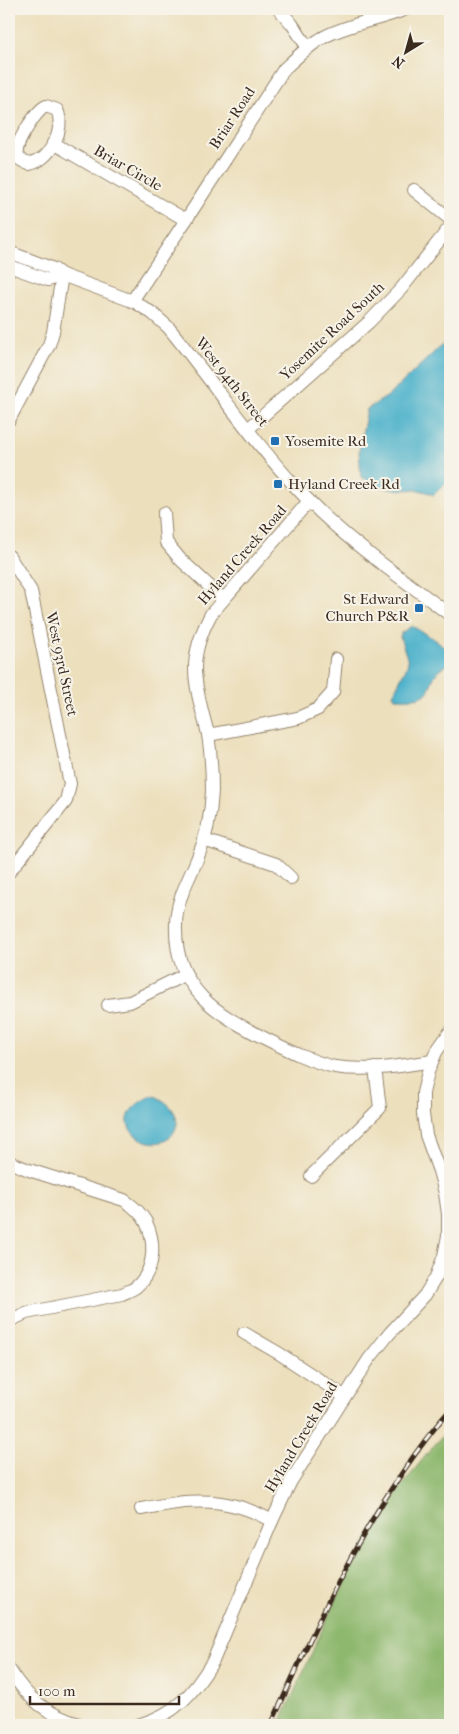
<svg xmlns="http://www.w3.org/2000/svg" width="459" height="1734" font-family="'IM FELL French Canon',serif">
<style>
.forest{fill:#8eb86e;stroke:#647146}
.water{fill:#4ab0ca;stroke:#426d74}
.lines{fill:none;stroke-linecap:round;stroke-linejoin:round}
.minor-casing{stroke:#94846d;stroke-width:14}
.minor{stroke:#fff;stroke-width:12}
.rail-casing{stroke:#3b2a1e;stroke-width:5}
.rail{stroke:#f7f3e8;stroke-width:3;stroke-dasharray:9;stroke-linecap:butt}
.poi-dot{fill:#1f6fb2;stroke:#f7f3e8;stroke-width:2}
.labels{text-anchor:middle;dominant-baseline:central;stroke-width:4;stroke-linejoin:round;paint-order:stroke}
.street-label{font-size:15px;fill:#3b2a1e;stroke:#f7f3e8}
.poi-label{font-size:15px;fill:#3b2a1e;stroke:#f7f3e8;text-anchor:start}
</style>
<rect width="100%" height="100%" fill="#f7f3e8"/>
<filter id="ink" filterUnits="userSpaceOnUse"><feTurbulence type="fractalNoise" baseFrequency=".02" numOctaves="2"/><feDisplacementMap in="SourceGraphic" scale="10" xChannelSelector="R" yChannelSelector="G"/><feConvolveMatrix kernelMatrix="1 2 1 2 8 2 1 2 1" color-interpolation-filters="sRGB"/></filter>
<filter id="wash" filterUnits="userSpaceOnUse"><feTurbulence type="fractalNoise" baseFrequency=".0096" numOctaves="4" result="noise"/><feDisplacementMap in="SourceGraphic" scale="20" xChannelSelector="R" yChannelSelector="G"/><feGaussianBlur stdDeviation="1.12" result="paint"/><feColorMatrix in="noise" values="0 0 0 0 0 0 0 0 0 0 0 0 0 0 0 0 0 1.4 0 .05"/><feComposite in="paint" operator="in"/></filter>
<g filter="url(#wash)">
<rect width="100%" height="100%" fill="#ecdfbc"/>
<path class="forest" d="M450,1427v298h-171c31,-66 58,-135 96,-198 21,-36 48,-69 75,-100z"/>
<g class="water">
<path d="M450,337v143l-17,15c-13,-8 -28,-4 -43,-6 -9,-1 -20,-8 -29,-12l-2,-26 8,-42 21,-13z"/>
<path d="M412,626l27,16 11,11 -2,12c-21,8 -13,28 -28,32 -8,2 -17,1 -25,1l-2,-4 14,-28 1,-5 -8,-24 1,-4z"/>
<path d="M153,1095c11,5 23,13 24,27 0,5 -3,11 -6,14 -18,22 -76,-15 -18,-41z"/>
</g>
</g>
<g filter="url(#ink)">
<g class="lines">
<g class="minor-casing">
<g id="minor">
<polyline points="279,9 292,24 308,48"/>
<path d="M46,106l11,4c9,19 -7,51 -28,54 -6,-2 -10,-4 -12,-10 -2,-11 19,-43 29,-48z"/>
<polyline points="53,143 186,220"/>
<polyline points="414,190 450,219"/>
<path d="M9,252l45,17 8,6 73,27 17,11 16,14c47,57 89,121 141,174 42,43 93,77 141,114"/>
<polyline points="9,266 48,280 62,275"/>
<path d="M132,301l54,-81 98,-151c13,-12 25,-24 40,-32 26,-14 56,-17 82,-28"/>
<polyline points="9,420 49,345 53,332 62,275"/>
<polyline points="248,429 369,322 401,289 450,227"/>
<path d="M309,501l-98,113c-9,17 -16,34 -16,54 0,22 8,45 13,66 3,19 4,37 4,57 -1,22 -5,45 -14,66 -9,23 -22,42 -22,68 -2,65 41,89 92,115 20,10 44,22 67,27 31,5 66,-1 97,-6"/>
<polyline points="164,513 166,542 180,559 223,599"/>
<polyline points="9,556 31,591 70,784 66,801 9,872"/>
<polyline points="208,735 298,718 318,709 333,692 336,659"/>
<polyline points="204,840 276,864 291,878"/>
<polyline points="108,1005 130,1002 186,974"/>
<path d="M9,1162l20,8 95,30c9,6 17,13 22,22 10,21 9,49 -10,65 -4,3 -10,5 -14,7l-96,19 -17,8"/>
<polyline points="311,1176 380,1108 375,1068"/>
<polyline points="244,1333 280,1354 344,1396"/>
<path d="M141,1509c32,-6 63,-12 95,-3 13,3 25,9 36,15"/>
<path d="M9,1669c18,30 39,46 72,56"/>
<path d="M138,1725c37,-10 56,-32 75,-64l59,-140 19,-40 78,-122 20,-25 36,-39 11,-18 8,-21 4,-20v-22l-3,-21 -6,-22 -13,-36 -3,-21v-21l5,-21 8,-20 14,-20"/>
</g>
</g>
<use href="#minor" class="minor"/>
<g class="rail-casing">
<path id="rail" d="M271,1725c38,-84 75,-169 127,-246 16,-24 33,-48 52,-69"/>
</g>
<use href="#rail" class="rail"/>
</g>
</g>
<g class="poi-dot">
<rect x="270" y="436" width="10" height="10" rx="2.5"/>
<rect x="273" y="479" width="10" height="10" rx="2.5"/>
<rect x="414" y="603" width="10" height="10" rx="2.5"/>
</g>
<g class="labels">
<g class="street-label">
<text transform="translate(232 118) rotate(-57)">Briar Road</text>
<text transform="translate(128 168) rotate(30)">Briar Circle</text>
<text transform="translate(332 331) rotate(-43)">Yosemite Road South</text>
<text transform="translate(232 382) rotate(52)">West 94th Street</text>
<text transform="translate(242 555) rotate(-49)">Hyland Creek Road</text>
<text transform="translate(62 664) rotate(78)">West 93rd Street</text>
<text transform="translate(301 1437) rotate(-59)">Hyland Creek Road</text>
</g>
<g class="poi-label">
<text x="285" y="441">Yosemite Rd</text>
<text x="288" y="484">Hyland Creek Rd</text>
<text x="409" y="599" text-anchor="end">St Edward<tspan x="409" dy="17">Church P&amp;R</tspan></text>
</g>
</g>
<rect width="459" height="1734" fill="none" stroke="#f7f3e8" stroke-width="30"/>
<g transform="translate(406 52) rotate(217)" stroke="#f7f3e8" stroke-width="4" paint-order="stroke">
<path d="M0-4L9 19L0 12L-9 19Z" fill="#3b2a1e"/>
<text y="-8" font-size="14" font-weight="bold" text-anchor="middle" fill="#3b2a1e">N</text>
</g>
<path d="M30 1696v8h149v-8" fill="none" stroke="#3b2a1e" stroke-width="2.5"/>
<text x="38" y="1696" font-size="15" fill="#3b2a1e" stroke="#f7f3e8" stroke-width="4" paint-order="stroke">100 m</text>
</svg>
